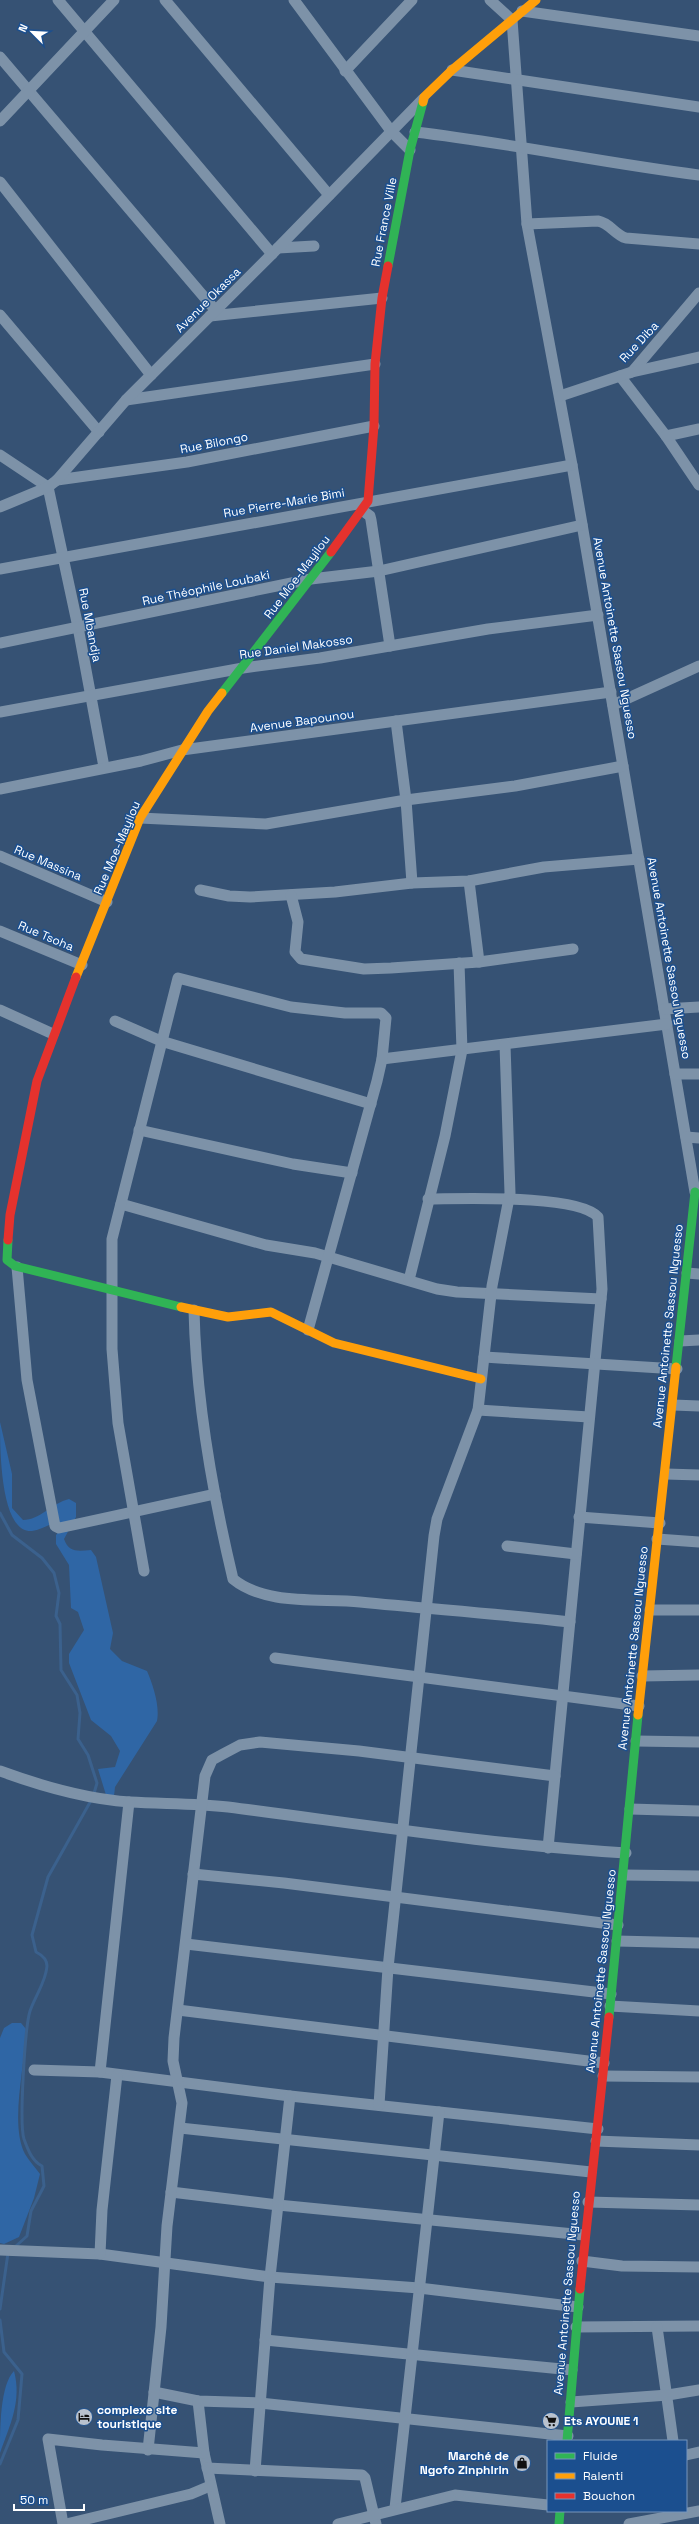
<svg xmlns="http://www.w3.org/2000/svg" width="699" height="2524" font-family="'Space Grotesk',sans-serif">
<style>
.green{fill:#2f66a5}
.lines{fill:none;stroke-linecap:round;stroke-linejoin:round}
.stream{stroke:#3b618d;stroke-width:3}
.street{stroke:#7d92a8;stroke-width:11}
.fast{stroke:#30b455;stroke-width:9}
.slow{stroke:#ff9f0a;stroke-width:9}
.jam{stroke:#e5322d;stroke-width:9}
.labels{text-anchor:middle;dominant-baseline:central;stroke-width:3;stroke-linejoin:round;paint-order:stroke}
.street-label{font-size:12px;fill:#fff;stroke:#1b4f8f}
.poi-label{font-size:12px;font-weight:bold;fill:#fff;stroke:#1b4f8f;text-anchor:start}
</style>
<rect width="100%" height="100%" fill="#365274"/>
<g class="green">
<path d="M0,1422l12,52v34l11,12c17,0 29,-17 46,-21l7,4v14l-12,22c5,14 14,12 27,11l5,7 17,76 -3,16 12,12 25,10c6,14 13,35 10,50l-42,66 -1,9 -8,-1 -8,-26 17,-2 5,-16 -9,-15 -20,-16 -22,-57v-9l15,-24 -6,-18 -7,-4 -2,-43 -13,-21v-9l6,-7 -6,-6c-8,3 -16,8 -24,9 -32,3 -32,-83 -32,-109z"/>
<path d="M12,2023h9l5,6c0,34 -17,94 -1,125 4,7 10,13 15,20l-6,24 -15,39 -15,7 -4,-1v-205l4,-10z"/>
<path d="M14,2371c8,30 -4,54 -14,82 0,-24 0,-68 14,-82z"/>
</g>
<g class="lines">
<g class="stream">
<path d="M0,1513l12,22 30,23 12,15 5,20 -3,23 4,8 1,46 16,25 3,18 -2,26 10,16 9,28 -4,14 -45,80 -16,58 4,17c6,3 11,7 11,14 -1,16 -12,30 -17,45 -5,16 -11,113 -6,128 4,11 8,22 18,27l2,20 -13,25 -4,25 -11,10"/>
<polyline points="0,2309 8,2253"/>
<polyline points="0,2320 4,2352 22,2374 18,2420 0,2464"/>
</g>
<g class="street">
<polyline points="58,0 272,254"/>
<polyline points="165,0 329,195"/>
<polyline points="294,0 391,131 410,150"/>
<polyline points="490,0 512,20 527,224 572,465 695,1192"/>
<polyline points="522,11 699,36"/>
<polyline points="0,57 216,311"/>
<polyline points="452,70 699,107"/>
<polyline points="345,71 412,0"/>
<polyline points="0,121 114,0"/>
<path d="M415,132c95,11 189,31 284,43"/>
<polyline points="0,182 151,375"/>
<path d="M527,224l71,-3c12,2 17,14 28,17l73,6"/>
<polyline points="278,248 314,246"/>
<polyline points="0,315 99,432"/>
<polyline points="210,316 382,298"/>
<polyline points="632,372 699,293"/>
<polyline points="620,376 666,436 699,485"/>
<polyline points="560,396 632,372 699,357"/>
<polyline points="126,400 375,364"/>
<polyline points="666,436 699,429"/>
<polyline points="0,455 48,487"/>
<polyline points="57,480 187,462 374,426"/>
<polyline points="48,487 78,627 104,767"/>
<polyline points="0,507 48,487 57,480 126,400 272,254 423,99"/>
<polyline points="362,510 370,516 371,520 390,646"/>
<polyline points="0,569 572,465"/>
<polyline points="0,643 311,579 379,571 582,525"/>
<polyline points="613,705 699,666"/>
<polyline points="0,712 243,668 320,658 488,629 598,615"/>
<polyline points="396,721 406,800 412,883"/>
<polyline points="0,789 141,761 182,750 611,692"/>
<polyline points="140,818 266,824 406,800 515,786 623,766"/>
<polyline points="0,856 107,902"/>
<polyline points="469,881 479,962"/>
<polyline points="200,890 229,896 250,897 335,892 412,883 469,881 544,867 639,859"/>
<polyline points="291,895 298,922 295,952 301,959 364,969 391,968 479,962 573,949"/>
<polyline points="0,931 82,965"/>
<polyline points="664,1009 699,1007"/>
<polyline points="0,1010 53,1034"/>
<polyline points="115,1021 161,1041 371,1104"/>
<polyline points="382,1059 667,1024"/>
<polyline points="675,1074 699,1074"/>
<polyline points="139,1130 293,1164 352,1173"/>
<polyline points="686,1137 699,1138"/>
<path d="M428,1199c33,0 150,-5 170,18l4,72 -54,559"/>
<polyline points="121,1204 266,1245 315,1253 437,1289 457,1292 601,1299"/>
<polyline points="17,1267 27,1380 55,1526 59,1528 215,1494"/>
<polyline points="687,1273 699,1274"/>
<polyline points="409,1280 445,1136 462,1050 459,963"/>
<path d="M194,1310c2,91 18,181 39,269 33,27 87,19 127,23 70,7 140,12 210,20"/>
<polyline points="680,1341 699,1340"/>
<polyline points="484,1357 677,1369"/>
<polyline points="673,1405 699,1406"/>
<polyline points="478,1410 589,1417"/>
<polyline points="666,1474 699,1475"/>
<polyline points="579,1517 660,1523"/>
<polyline points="657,1539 699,1542"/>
<polyline points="507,1546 576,1554"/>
<polyline points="144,1571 118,1423 112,1349 112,1239 178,978 291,1007 345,1013 381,1013 386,1018 382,1059 377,1081 308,1330"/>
<polyline points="650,1610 699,1610"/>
<polyline points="275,1658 639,1706"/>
<polyline points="642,1676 699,1675"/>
<polyline points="636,1741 699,1742"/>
<path d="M0,1771c41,15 85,28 130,31 33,2 65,1 98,5 133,17 265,38 398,46"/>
<polyline points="630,1809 699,1811"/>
<polyline points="193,1874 284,1883 618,1925"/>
<polyline points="624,1875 699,1876"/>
<polyline points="617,1941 699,1943"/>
<polyline points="186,1944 611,1994"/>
<polyline points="610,2006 699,2011"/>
<polyline points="178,2010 604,2063"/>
<polyline points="34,2070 100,2072 290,2096 598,2129"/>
<polyline points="100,2072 129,1802"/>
<polyline points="603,2076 699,2077"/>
<polyline points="379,2105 388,1968 434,1536 437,1519 478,1410 492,1286 510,1193 505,1045"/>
<polyline points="180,2128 591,2172"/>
<polyline points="596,2141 699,2145"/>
<polyline points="171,2192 278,2205 584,2235"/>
<polyline points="588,2202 699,2205"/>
<polyline points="0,2250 100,2254 270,2277 419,2288 578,2307"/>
<polyline points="100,2254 102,2210 117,2075"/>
<polyline points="582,2261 622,2266 699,2267"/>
<polyline points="576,2327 699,2326"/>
<polyline points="657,2327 673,2441"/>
<polyline points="265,2340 572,2370"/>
<polyline points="154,2392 198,2401 260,2403 568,2436"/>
<polyline points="198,2401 204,2453 220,2524"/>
<polyline points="571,2402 668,2395 699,2390"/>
<polyline points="148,2450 161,2327 167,2226 182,2103 173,2061 174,2038 205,1776 212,1760 223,1754 240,1745 260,1742 359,1751 555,1776"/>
<polyline points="686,2455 699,2452"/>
<polyline points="207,2468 362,2475 365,2478 376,2524"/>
<polyline points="255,2471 270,2277 290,2096"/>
<polyline points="395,2508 439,2112"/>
<polyline points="63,2524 48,2439 102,2445 204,2453"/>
<polyline points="66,2524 191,2494 210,2486"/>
<polyline points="338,2524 455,2495 548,2505"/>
<polyline points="629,2524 699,2511"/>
</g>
<g class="fast">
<polyline points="388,266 410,150 423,102"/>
<polyline points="222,693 331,552"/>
<polyline points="8,1240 7,1260 15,1266 181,1307"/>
<polyline points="676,1367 695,1192"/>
<polyline points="609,2017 638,1715"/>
<polyline points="567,2441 580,2289"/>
<polyline points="559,2524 560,2511"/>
</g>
<g class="slow">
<polyline points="423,102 424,97 452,70 536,0"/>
<polyline points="76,977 140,818 208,711 222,693"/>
<polyline points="181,1307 228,1317 271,1312 334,1343 481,1379"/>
<polyline points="638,1715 676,1367"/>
</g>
<g class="jam">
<polyline points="331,552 368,501 374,426 375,364 382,298 388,266"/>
<polyline points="8,1240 10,1215 37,1081 76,977"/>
<polyline points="580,2289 609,2017"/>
</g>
</g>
<defs>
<g id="hotel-disc" transform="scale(0.9)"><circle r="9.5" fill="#b9c2ce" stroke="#1b4f8f"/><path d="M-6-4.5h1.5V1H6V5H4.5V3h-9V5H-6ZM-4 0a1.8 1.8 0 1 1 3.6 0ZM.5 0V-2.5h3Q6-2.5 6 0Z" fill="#111"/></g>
<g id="supermarket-disc" transform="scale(0.9)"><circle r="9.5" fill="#b9c2ce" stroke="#1b4f8f"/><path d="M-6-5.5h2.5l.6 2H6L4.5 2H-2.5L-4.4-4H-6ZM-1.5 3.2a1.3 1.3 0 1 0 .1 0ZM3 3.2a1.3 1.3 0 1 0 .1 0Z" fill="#111"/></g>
<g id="shop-disc" transform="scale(0.9)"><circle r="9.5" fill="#b9c2ce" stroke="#1b4f8f"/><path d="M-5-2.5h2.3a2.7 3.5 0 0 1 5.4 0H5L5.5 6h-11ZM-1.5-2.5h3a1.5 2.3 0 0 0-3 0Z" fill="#111"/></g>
</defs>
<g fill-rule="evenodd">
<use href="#hotel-disc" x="84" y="2417"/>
<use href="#supermarket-disc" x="551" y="2421"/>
<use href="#shop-disc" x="522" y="2463"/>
</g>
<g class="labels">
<g class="street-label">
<text transform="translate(384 222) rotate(-79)">Rue France Ville</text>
<text transform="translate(208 300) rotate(-45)">Avenue Okassa</text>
<text transform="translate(639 342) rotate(-47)">Rue Diba</text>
<text transform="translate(214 443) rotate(-11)">Rue Bilongo</text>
<text transform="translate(284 503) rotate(-10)">Rue Pierre-Marie Bimi</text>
<text transform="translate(297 577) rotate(-53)">Rue Moe-Mayilou</text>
<text transform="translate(206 588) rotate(-12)">Rue Théophile Loubaki</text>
<text transform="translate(90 625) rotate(79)">Rue Mbandja</text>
<text transform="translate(615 638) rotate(80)">Avenue Antoinette Sassou Nguesso</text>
<text transform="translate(296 647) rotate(-8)">Rue Daniel Makosso</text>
<text transform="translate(302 721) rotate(-8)">Avenue Bapounou</text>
<text transform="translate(117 848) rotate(-67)">Rue Moe-Mayilou</text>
<text transform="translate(48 863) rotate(23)">Rue Massina</text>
<text transform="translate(46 936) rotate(23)">Rue Tsoha</text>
<text transform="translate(669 958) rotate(80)">Avenue Antoinette Sassou Nguesso</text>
<text transform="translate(668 1326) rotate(-84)">Avenue Antoinette Sassou Nguesso</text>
<text transform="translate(633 1648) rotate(-84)">Avenue Antoinette Sassou Nguesso</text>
<text transform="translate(601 1971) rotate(-84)">Avenue Antoinette Sassou Nguesso</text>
<text transform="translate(567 2293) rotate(-85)">Avenue Antoinette Sassou Nguesso</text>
</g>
<g class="poi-label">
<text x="97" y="2410">complexe site<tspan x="97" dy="14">touristique</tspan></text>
<text x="564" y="2421">Ets AYOUNE 1</text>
<text x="509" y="2456" text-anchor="end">Marché de<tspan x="509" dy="14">Ngofo Zinphirin</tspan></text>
</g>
</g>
<rect x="547" y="2440" width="140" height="72" fill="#1b4f8f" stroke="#7695bc"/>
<rect x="555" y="2453" width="20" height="6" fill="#30b455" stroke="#7695bc"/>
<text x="583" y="2460" font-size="12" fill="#ffffff">Fluide</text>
<rect x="555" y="2473" width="20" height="6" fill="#ff9f0a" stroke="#7695bc"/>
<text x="583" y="2480" font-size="12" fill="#ffffff">Ralenti</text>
<rect x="555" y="2493" width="20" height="6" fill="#e5322d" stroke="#7695bc"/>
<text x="583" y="2500" font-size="12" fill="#ffffff">Bouchon</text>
<g transform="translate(32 32) rotate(294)" stroke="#1b4f8f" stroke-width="3" paint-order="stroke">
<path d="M0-3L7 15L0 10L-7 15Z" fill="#ffffff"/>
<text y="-6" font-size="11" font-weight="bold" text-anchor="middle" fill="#ffffff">N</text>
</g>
<path d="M14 2504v6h70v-6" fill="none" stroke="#ffffff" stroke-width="2"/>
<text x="20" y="2504" font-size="12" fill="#ffffff" stroke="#1b4f8f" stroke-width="3" paint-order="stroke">50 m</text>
</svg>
